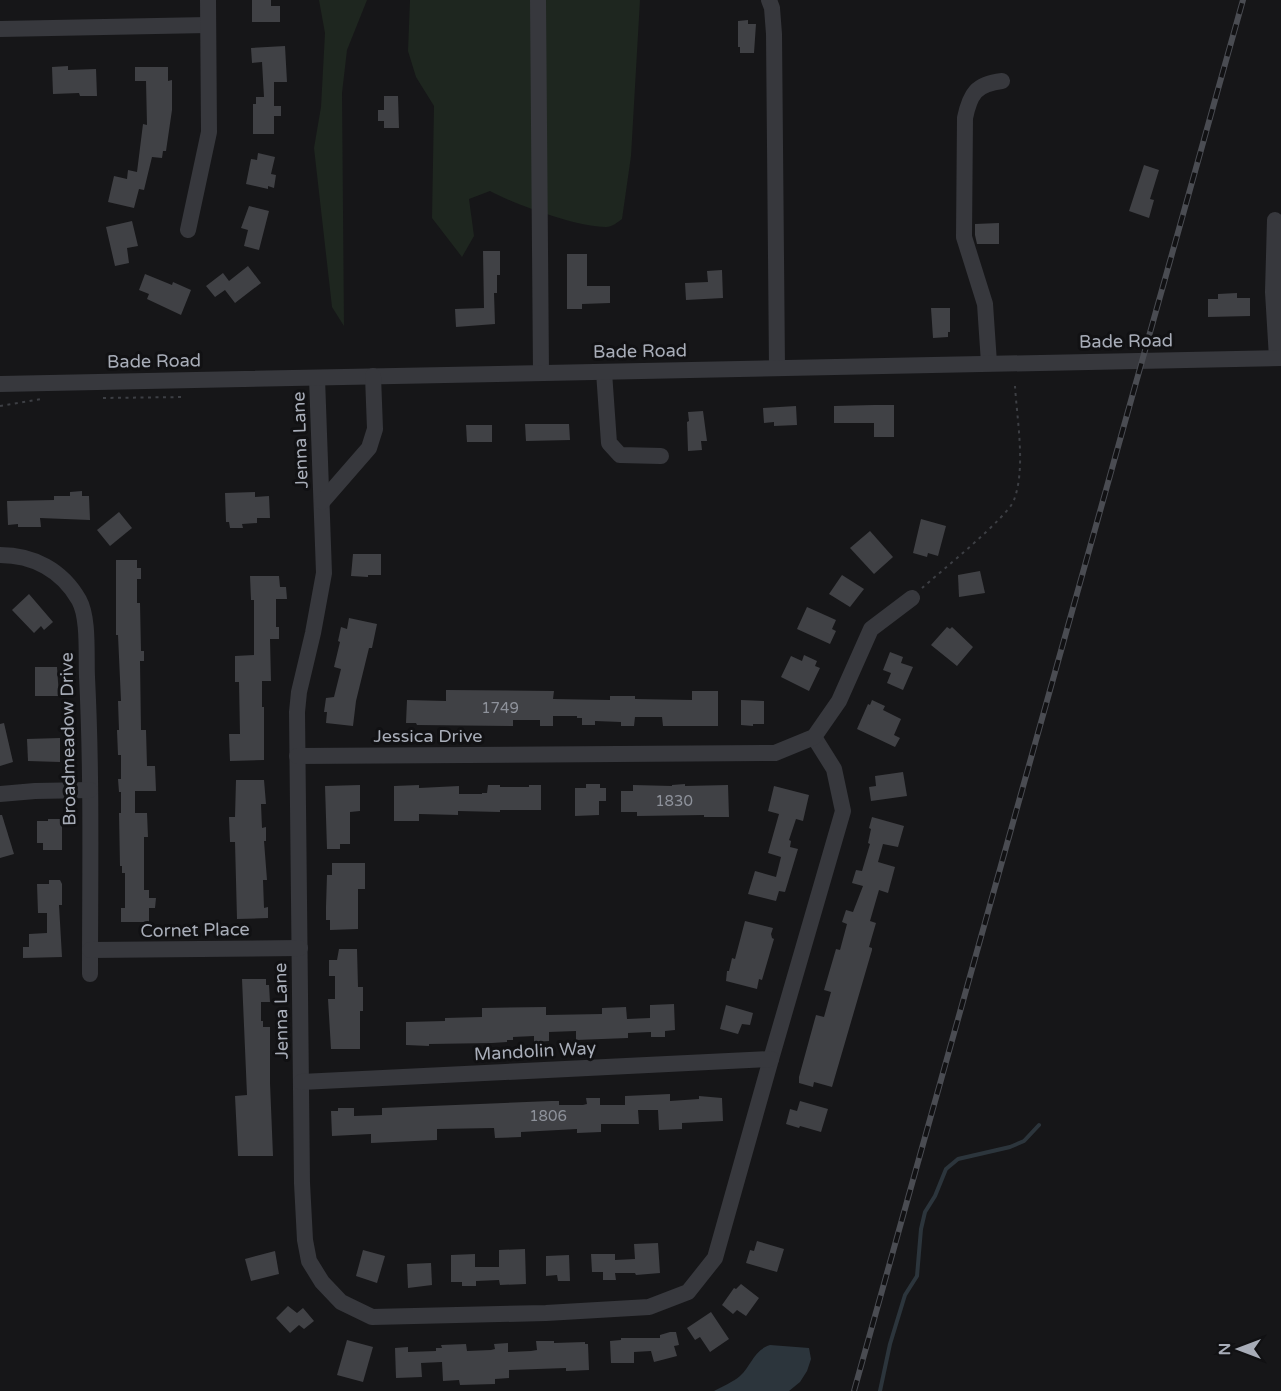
<svg xmlns="http://www.w3.org/2000/svg" width="1281" height="1391" font-family="'Varela Round',sans-serif">
<style>
.green{fill:#1e261f}
.water{fill:#2c353c}
.lines{fill:none;stroke-linecap:round;stroke-linejoin:round}
.stream{stroke:#2c353c;stroke-width:4}
.building{fill:#404145}
.path{stroke:#3d3f44;stroke-width:2;stroke-dasharray:3 4.5;stroke-linecap:butt}
.minor{stroke:#37383d;stroke-width:16}
.rail-casing{stroke:#4a4c52;stroke-width:6}
.rail{stroke:#111113;stroke-width:4;stroke-dasharray:11;stroke-linecap:butt}
.labels{text-anchor:middle;dominant-baseline:central;stroke-width:6;stroke-linejoin:round;paint-order:stroke}
.number-label{font-size:15px;fill:#8e929b}
.street-label{font-size:18px;fill:#a8adb8;stroke:#111113}
</style>
<rect width="100%" height="100%" fill="#161618"/>
<g class="green">
<polygon points="319,0 367,0 347,50 342,93 344,326 332,307 314,148 321,107 325,33"/>
<path d="M410,0h230l-9,156 -9,63c-4,3 -10,8 -16,8 -29,0 -90,-22 -116,-36l-21,8 5,37 -12,21 -30,-39 2,-112 -18,-29 -8,-26z"/>
</g>
<path class="water" d="M770,1345l39,3 2,11 -4,12 -7,11 -11,9h-75c9,-5 19,-9 26,-15 11,-10 14,-26 30,-31z"/>
<g class="lines">
<polyline class="stream" points="880,1391 890,1344 905,1295 917,1276 921,1229 925,1212 935,1196 946,1169 958,1159 1010,1147 1024,1141 1039,1125"/>
</g>
<g class="building">
<polygon points="252,0 271,0 271,6 280,6 280,22 252,22"/>
<polygon points="748,20 748,24 756,24 754,53 740,53 740,47 738,47 738,21"/>
<polygon points="285,46 287,82 274,82 274,106 281,106 281,116 274,116 274,134 253,134 253,104 256,104 256,97 264,97 262,62 252,63 251,48"/>
<polygon points="68,66 68,70 96,69 97,96 80,96 79,93 53,94 52,67"/>
<polygon points="135,67 168,67 168,81 172,80 172,110 166,151 163,151 162,158 152,157 144,190 139,189 134,208 108,202 114,176 127,179 128,170 137,172 143,124 147,125 146,81 135,81"/>
<polygon points="384,96 398,96 399,128 384,128 384,121 378,121 378,110 384,110"/>
<polygon points="258,153 275,157 271,174 276,175 274,188 268,186 268,189 246,184 251,159 257,160"/>
<polygon points="1144,165 1159,170 1150,199 1154,200 1149,218 1129,211"/>
<polygon points="249,206 269,211 259,250 244,246 248,230 241,228"/>
<polygon points="132,221 138,246 127,248 129,263 115,266 106,227"/>
<polygon points="999,223 999,244 977,244 975,235 975,224"/>
<polygon points="483,251 500,251 500,275 497,275 497,293 494,293 495,324 456,327 455,309 484,308"/>
<polygon points="567,254 587,254 587,286 610,286 610,303 582,304 582,309 567,309"/>
<polygon points="248,266 261,283 235,303 225,290 215,297 206,286 223,273 229,281"/>
<polygon points="722,270 723,298 686,300 685,283 708,282 707,271"/>
<polygon points="145,274 172,285 173,282 191,290 181,315 147,299 149,294 139,290"/>
<polygon points="1237,293 1237,298 1250,298 1250,316 1208,317 1208,299 1218,299 1218,294"/>
<polygon points="931,308 950,308 950,332 948,332 948,337 933,338"/>
<polygon points="874,405 894,405 894,437 874,437 874,423 834,423 834,406"/>
<polygon points="796,406 797,425 774,426 774,422 764,423 763,408"/>
<polygon points="703,411 707,441 701,441 702,450 688,451 687,422 689,421 688,412"/>
<polygon points="525,424 569,424 570,440 526,441"/>
<polygon points="466,425 492,425 492,442 467,442"/>
<polygon points="82,491 82,496 89,496 90,520 40,518 41,527 18,527 18,524 8,525 7,501 54,500 54,496 70,496 70,492"/>
<polygon points="255,492 255,497 269,496 270,518 257,518 257,523 242,524 243,528 230,528 229,522 226,522 225,493"/>
<polygon points="119,512 132,528 110,546 97,530"/>
<polygon points="921,519 946,526 938,556 928,553 927,557 913,553"/>
<polygon points="870,531 893,557 874,574 850,548"/>
<polygon points="353,554 381,554 381,575 368,575 368,577 351,576"/>
<polygon points="116,560 137,560 137,568 141,568 141,579 137,579 137,603 140,603 141,651 144,651 144,661 140,661 141,730 146,730 147,766 155,766 156,791 135,791 135,813 147,813 148,837 144,837 144,890 149,890 149,898 156,898 155,908 149,908 149,922 121,922 121,908 125,908 125,873 122,873 122,866 120,866 119,813 121,813 121,792 119,792 118,779 121,779 121,755 118,755 117,730 119,730 118,701 121,701 118,635 116,635"/>
<polygon points="980,571 985,593 959,597 958,575"/>
<polygon points="842,575 864,589 850,607 829,594"/>
<polygon points="250,576 279,576 280,587 286,587 287,599 276,599 276,627 279,627 279,639 270,639 271,681 262,681 262,707 264,707 264,760 230,761 229,734 240,734 239,682 235,682 235,656 254,655 254,600 251,600"/>
<polygon points="29,594 53,622 44,630 41,626 34,633 12,610"/>
<polygon points="807,607 836,620 832,629 836,631 830,644 797,629"/>
<polygon points="349,618 377,624 372,648 369,648 356,701 353,726 326,723 327,712 324,712 326,698 334,697 341,669 334,667 340,642 338,641 341,627 347,629"/>
<polygon points="947,627 950,629 952,627 973,647 957,666 931,645"/>
<polygon points="890,652 903,657 901,663 913,667 903,690 887,683 891,673 883,670"/>
<polygon points="804,655 817,661 815,666 820,668 809,691 781,677 791,656 802,661"/>
<polygon points="35,667 57,667 59,696 35,696"/>
<polygon points="446,690 554,691 553,699 610,700 610,696 635,696 635,699 692,700 692,691 718,691 718,726 663,726 662,717 635,717 634,726 621,726 621,722 595,721 595,725 582,725 582,718 577,718 577,716 553,716 553,726 540,726 540,720 513,720 513,726 417,725 416,723 406,723 407,700 446,701"/>
<polygon points="741,700 764,701 764,724 753,724 753,726 741,725"/>
<polygon points="872,700 885,706 883,710 901,719 894,735 900,738 895,747 857,729 868,704 870,705"/>
<polygon points="4,723 13,762 0,766 0,724"/>
<polygon points="60,738 60,762 28,761 27,739"/>
<polygon points="903,772 907,796 871,801 869,787 876,786 875,776"/>
<polygon points="236,780 264,780 266,804 261,804 262,828 266,827 266,841 264,841 267,880 263,880 264,908 268,907 268,918 237,919 235,842 230,842 229,817 235,817"/>
<polygon points="586,784 600,784 600,788 606,788 606,801 599,801 599,815 575,816 575,788 586,788"/>
<polygon points="685,784 685,786 728,785 729,817 704,817 704,815 637,816 637,812 621,812 621,791 633,791 633,785 672,786 672,785"/>
<polygon points="360,785 360,811 350,812 350,844 340,844 340,849 327,849 325,786"/>
<polygon points="419,785 419,788 459,786 459,794 482,794 482,793 487,793 488,785 500,785 500,787 529,787 529,785 541,785 541,810 500,810 500,812 458,811 458,815 419,814 419,821 394,821 394,786"/>
<polygon points="774,786 809,795 803,821 796,819 789,840 791,841 790,847 798,849 785,892 779,891 776,901 748,894 755,871 776,877 781,857 768,853 779,814 768,811"/>
<polygon points="0,815 2,815 14,854 0,858"/>
<polygon points="872,817 904,826 898,847 883,844 878,862 895,867 888,893 879,890 870,921 876,923 869,947 872,948 872,950 832,1087 814,1082 813,1087 799,1083 799,1077 816,1015 824,1017 831,992 824,990 836,949 840,950 847,924 842,922 846,910 853,912 863,886 852,883 856,870 862,871 870,844 868,843 871,829 869,828"/>
<polygon points="48,819 62,819 62,850 43,850 43,843 37,843 37,821 48,821"/>
<polygon points="332,863 365,863 365,889 358,889 358,929 330,930 330,920 326,920 326,907 327,875 332,875"/>
<polygon points="49,880 60,880 62,884 62,905 59,905 62,957 23,958 23,947 29,947 29,934 47,933 47,913 38,913 37,884 49,884"/>
<polygon points="745,921 773,928 771,934 772,938 774,939 762,980 759,979 757,989 726,981 727,971 729,971 732,958 735,959"/>
<polygon points="339,949 357,949 358,987 363,987 363,1011 360,1011 360,1049 331,1049 328,999 335,999 335,976 329,976 329,960 337,960"/>
<polygon points="242,979 266,979 266,985 269,985 270,1002 261,1002 261,1021 263,1021 263,1027 270,1027 270,1083 273,1156 238,1156 235,1096 247,1095"/>
<polygon points="674,1004 675,1030 665,1031 665,1037 651,1037 651,1032 628,1033 628,1038 576,1040 576,1031 549,1032 549,1041 534,1042 534,1036 513,1037 513,1040 507,1040 507,1042 492,1043 429,1044 429,1046 406,1045 406,1022 445,1021 445,1018 482,1017 482,1008 546,1007 546,1015 602,1014 602,1008 626,1007 627,1019 650,1018 650,1005"/>
<polygon points="726,1005 753,1013 750,1025 742,1024 738,1034 720,1029"/>
<polygon points="670,1094 670,1101 699,1099 699,1096 722,1098 723,1121 682,1123 682,1129 659,1130 658,1110 638,1110 639,1124 601,1124 601,1132 577,1133 577,1129 521,1132 521,1137 495,1138 494,1128 437,1129 437,1140 371,1143 371,1134 332,1136 331,1111 338,1111 338,1108 354,1108 354,1116 382,1115 382,1108 551,1101 559,1101 559,1105 583,1105 587,1104 586,1098 600,1098 600,1105 625,1105 625,1096"/>
<polygon points="800,1101 828,1109 821,1132 800,1126 799,1128 786,1124 790,1109 797,1111"/>
<polygon points="757,1241 784,1249 777,1272 746,1263 750,1250 754,1251"/>
<polygon points="658,1243 660,1273 636,1275 635,1273 615,1273 616,1280 603,1280 603,1272 592,1272 591,1254 615,1254 615,1260 635,1259 634,1244"/>
<polygon points="525,1249 526,1284 500,1285 499,1280 476,1281 476,1286 462,1286 462,1282 451,1282 451,1255 475,1254 475,1267 499,1267 499,1250"/>
<polygon points="363,1250 385,1256 377,1283 356,1276"/>
<polygon points="275,1251 279,1274 251,1281 245,1259"/>
<polygon points="569,1255 570,1281 558,1281 557,1275 546,1276 546,1256"/>
<polygon points="431,1263 432,1285 408,1288 407,1264"/>
<polygon points="741,1284 759,1298 746,1316 737,1310 733,1314 722,1305 734,1288 736,1289"/>
<polygon points="288,1306 297,1313 303,1308 314,1321 304,1329 299,1325 290,1333 276,1318"/>
<polygon points="711,1312 729,1339 710,1352 700,1337 695,1340 687,1328"/>
<polygon points="670,1332 676,1332 679,1345 674,1346 677,1356 654,1362 651,1351 634,1352 634,1363 611,1363 610,1341 621,1340 621,1338 660,1338 660,1335"/>
<polygon points="347,1340 373,1347 363,1382 337,1375"/>
<polygon points="536,1341 554,1341 554,1343 585,1342 585,1344 588,1344 589,1370 566,1371 566,1368 509,1370 509,1378 495,1379 495,1384 460,1385 459,1380 443,1381 442,1362 421,1363 422,1377 396,1378 395,1348 408,1347 408,1352 436,1351 436,1348 442,1348 441,1345 466,1344 467,1351 491,1350 495,1349 494,1344 508,1343 508,1352 531,1351 537,1350"/>
</g>
<g class="lines">
<g class="path">
<polyline points="103,398 184,397"/>
<polyline points="0,406 41,399"/>
<path d="M922,588c17,-15 86,-71 92,-88 12,-32 3,-80 1,-114"/>
</g>
<g class="minor">
<polyline points="538,0 541,373"/>
<polyline points="769,0 772,8 774,34 777,368"/>
<polyline points="0,29 208,25"/>
<polyline points="1275,220 1273,292 1277,358"/>
<polyline points="188,230 209,132 208,0"/>
<path d="M989,363l-4,-59 -21,-67 1,-119c5,-24 11,-34 37,-37"/>
<polyline points="604,372 609,443 620,455 661,456"/>
<polyline points="317,378 324,573 313,633 299,692 297,712 302,1183 305,1240 309,1261 322,1282 341,1302 372,1317 546,1313 649,1307 688,1292 715,1258 771,1059 843,811 834,769 814,737"/>
<polyline points="0,384 1281,358"/>
<polyline points="322,502 369,448 375,429 373,376"/>
<path d="M0,555c33,0 62,15 79,45 10,18 7,55 8,77 5,99 3,198 3,297"/>
<polyline points="297,756 775,753 814,737 839,701 871,629 912,598"/>
<polyline points="0,794 35,791 90,790"/>
<polyline points="90,950 300,948"/>
<polyline points="301,1082 771,1059"/>
</g>
<g class="rail-casing">
<polyline id="rail" points="854,1391 1243,0"/>
</g>
<use href="#rail" class="rail"/>
</g>
<g class="labels">
<g class="number-label">
<text x="500" y="708">1749</text>
<text x="674" y="801">1830</text>
<text x="548" y="1116">1806</text>
</g>
<g class="street-label">
<text transform="translate(1126 341) rotate(-1)">Bade Road</text>
<text transform="translate(640 351) rotate(-1)">Bade Road</text>
<text transform="translate(154 361) rotate(-1)">Bade Road</text>
<text transform="translate(300 440) rotate(-92)">Jenna Lane</text>
<text x="428" y="736">Jessica Drive</text>
<text transform="translate(68 739) rotate(-91)">Broadmeadow Drive</text>
<text transform="translate(195 930) rotate(-1)">Cornet Place</text>
<text transform="translate(281 1011) rotate(-91)">Jenna Lane</text>
<text transform="translate(535 1051) rotate(-3)">Mandolin Way</text>
</g>
</g>
<g transform="translate(1239 1349) rotate(270)" stroke="#111113" stroke-width="4.5" paint-order="stroke">
<path d="M0-4.5L10 22L0 15L-10 22Z" fill="#a8adb8"/>
<text y="-9" font-size="16" font-weight="bold" text-anchor="middle" fill="#a8adb8">N</text>
</g>
</svg>
